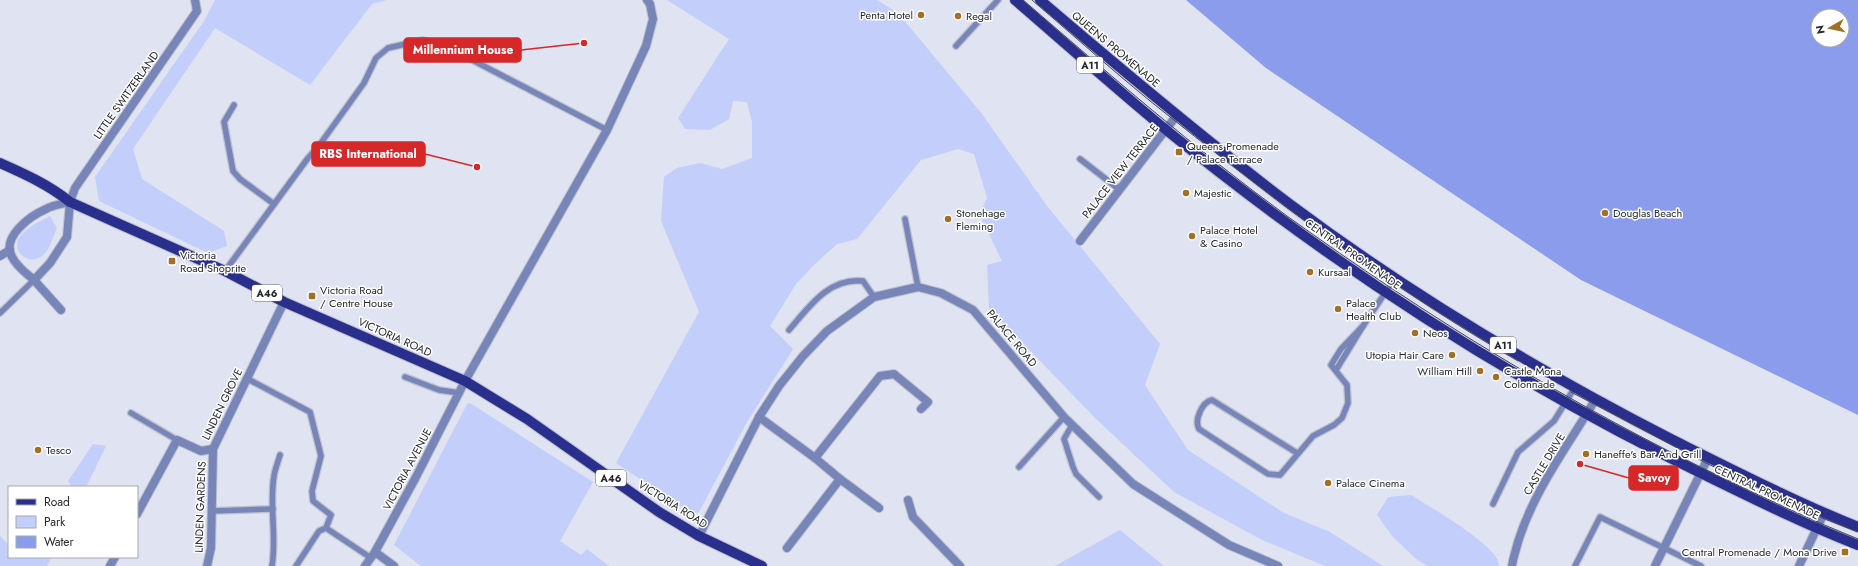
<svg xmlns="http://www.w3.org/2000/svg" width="1858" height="566" font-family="Jost,sans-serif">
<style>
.green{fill:#c3cefa}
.water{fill:#8b9ced;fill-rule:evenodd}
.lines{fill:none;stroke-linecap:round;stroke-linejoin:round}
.service-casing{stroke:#bec1ce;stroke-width:8}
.minor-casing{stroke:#bec1ce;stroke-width:10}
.primary-casing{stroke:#bec1ce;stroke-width:12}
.service{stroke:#7885b9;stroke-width:5.5}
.minor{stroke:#7885b9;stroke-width:8}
.primary{stroke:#2a2f8d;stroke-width:10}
.tram{stroke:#46494f;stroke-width:1}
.poi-dot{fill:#a17025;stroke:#fff;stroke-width:1.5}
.labels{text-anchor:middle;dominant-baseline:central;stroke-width:3;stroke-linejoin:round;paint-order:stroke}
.shield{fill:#fff;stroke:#66686b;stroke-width:1}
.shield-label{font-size:10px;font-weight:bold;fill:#25272c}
.poi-label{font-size:11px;fill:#25272c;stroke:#fff;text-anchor:start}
.street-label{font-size:11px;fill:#25272c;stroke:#fff}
.leader{fill:none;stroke:#d62828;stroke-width:1.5}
.callout-dot{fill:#d62828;stroke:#fff;stroke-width:1.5}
.callout{fill:#d62828;stroke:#d62828;stroke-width:1.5}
.callout-label{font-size:12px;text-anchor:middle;font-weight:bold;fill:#fff}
</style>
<rect width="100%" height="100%" fill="#dfe3f2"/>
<g class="green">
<polygon points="215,0 387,0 372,4 310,85 215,28 133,149 142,179 224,231 227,246 208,253 99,201 95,177 204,21"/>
<polygon points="667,0 877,0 898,13 982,114 1047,206 1160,344 1145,385 1188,450 1284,513 1330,532 1383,566 1325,566 1262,540 1174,492 1095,418 989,308 987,265 1002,261 979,214 987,198 974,154 958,149 921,160 857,239 837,244 815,264 796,284 770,326 793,349 747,422 699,512 692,514 616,463 699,312 661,221 664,177 677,168 700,163 722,169 752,158 752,122 747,102 733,101 729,119 710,130 685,129 678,118 729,39"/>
<path d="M50,216l7,12c-4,8 -6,19 -12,25 -11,15 -35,1 -26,-15 6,-10 21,-17 31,-22z"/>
<polygon points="470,403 593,482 560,541 581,555 587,549 609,566 421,566 394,545 467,404"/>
<polygon points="93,444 106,446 86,487 72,487 68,481"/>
<path d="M1411,495c17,11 90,52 88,71h-72l-12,-8 -23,-22 -15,-21 11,-18z"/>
<polygon points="1120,530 1164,566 1055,566"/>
<polygon points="0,536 9,545 9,557 52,557 47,566 0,566"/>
</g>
<path class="water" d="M1186,0h672v415l-277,-135 -315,-212zM1818,16h24v24h-24z"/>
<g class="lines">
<g class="service-casing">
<g id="service">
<polyline points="956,46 998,0"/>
<polyline points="234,105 224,122 233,171 240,179 274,204"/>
<polyline points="1080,159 1120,190"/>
<polyline points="905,219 918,287"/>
<polyline points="225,271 308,158 318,147 364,83 376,58 388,48 423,40 451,49 607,130"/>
<polyline points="0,313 34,280"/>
<path d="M789,330c20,-23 40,-53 74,-49l11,16"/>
<polyline points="1336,370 1363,326 1395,278"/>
<polyline points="405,377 439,390 460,393"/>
<polyline points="246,378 310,412 321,456 312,491 313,501 331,515 326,528 319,531 296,566"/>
<polyline points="131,413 177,440"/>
<polyline points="1072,425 1064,439 1073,467 1076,474 1099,497"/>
<path d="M1297,453l-85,-53c-10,2 -18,20 -13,29l69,45 12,1 33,-39 21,-11 8,-7 6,-15 -1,-18 -16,-20 10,-16 22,-23"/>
<polyline points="1019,467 1064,417"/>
<polyline points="1493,504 1518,452 1554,421 1575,387"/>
<polyline points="211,511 273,509"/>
<polyline points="326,528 371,558"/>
<path d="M272,566c5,-30 -3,-60 2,-90 1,-7 4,-14 6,-21"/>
<polyline points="1575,566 1600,517 1701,566"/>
</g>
</g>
<g class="minor-casing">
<g id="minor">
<path d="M70,202c-8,2 -17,3 -24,7 -16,7 -45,28 -34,48 5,10 14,16 22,23l16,-17 17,-26 3,-35 5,-14 122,-177 -2,-11"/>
<polyline points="1080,241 1177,115"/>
<polyline points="0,256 10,250"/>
<polyline points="34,280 61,310"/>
<polyline points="759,417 815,458 880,376 894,374 928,402 921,409"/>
<polyline points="840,479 879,508"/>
<polyline points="908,500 913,517 960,566"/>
<polyline points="137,514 177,440 201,451 213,449"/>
<polyline points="699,536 759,417 779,386 803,356 827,331 874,297 918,287 941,293 973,310 1064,417 1133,484 1229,545 1278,566"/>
<polyline points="787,548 840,479 815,458"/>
<polyline points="375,552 394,566"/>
<polyline points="110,566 115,557"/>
<polyline points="207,566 211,548 213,449 284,302"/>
<polyline points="365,566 375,552 416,477 465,381 607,130 646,46 653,19 650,4 647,0"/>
<path d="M1512,566c1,-8 4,-16 6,-24 16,-52 50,-96 77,-142"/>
<polyline points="1655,566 1708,458"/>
<polyline points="1799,566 1824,513"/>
</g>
</g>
<g class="primary-casing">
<g id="primary">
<path d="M1015,0c50,43 99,87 150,129 169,138 354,257 550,351 47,23 94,46 143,65"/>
<path d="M1040,0c82,70 165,140 251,205 119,89 248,166 380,234 62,31 123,62 187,88"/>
<path d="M0,163c25,11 49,22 70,39l155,69 59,31 181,79 62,38 132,93 40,24 63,30"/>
</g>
</g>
<use href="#service" class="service"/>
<use href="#minor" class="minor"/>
<use href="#primary" class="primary"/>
<g class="tram">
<path d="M1023,0c86,74 172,149 264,216 139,100 284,189 438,263 44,21 88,42 133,60"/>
<path d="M1032,0c47,40 93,82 142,120 109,87 223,171 344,241"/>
<polyline points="1571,392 1706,463 1822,518 1858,532"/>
</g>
</g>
<g class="poi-dot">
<circle cx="921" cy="15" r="4"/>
<circle cx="958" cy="16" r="4"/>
<rect x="1175" y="148" width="8" height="8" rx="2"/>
<circle cx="1186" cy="193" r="4"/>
<circle cx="1605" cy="213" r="4"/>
<circle cx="948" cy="219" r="4"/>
<circle cx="1192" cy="236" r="4"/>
<rect x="168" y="257" width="8" height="8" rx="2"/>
<circle cx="1310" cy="272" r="4"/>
<rect x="308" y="292" width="8" height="8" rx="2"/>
<circle cx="1338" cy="309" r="4"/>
<circle cx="1415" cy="333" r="4"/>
<circle cx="1452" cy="355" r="4"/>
<circle cx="1480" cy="371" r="4"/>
<circle cx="1496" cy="377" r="4"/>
<circle cx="38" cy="450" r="4"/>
<circle cx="1586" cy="454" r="4"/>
<circle cx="1328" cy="483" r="4"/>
<rect x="1841" y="548" width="8" height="8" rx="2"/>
</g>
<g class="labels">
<g class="shield">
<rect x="1077" y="57" width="26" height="16" rx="3"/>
<rect x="252" y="285" width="30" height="16" rx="3"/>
<rect x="1490" y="337" width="26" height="16" rx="3"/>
<rect x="596" y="470" width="30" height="16" rx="3"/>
</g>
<g class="shield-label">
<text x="1090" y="65">A11</text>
<text x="267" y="293">A46</text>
<text x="1503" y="345">A11</text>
<text x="611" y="478">A46</text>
</g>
<g class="poi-label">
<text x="913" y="15" text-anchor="end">Penta Hotel</text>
<text x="966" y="16">Regal</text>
<text x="1187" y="146">Queens Promenade<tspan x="1187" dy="13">/ Palace Terrace</tspan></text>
<text x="1194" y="193">Majestic</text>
<text x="956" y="213">Stonehage<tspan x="956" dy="13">Fleming</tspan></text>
<text x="1613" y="213">Douglas Beach</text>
<text x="1200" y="230">Palace Hotel<tspan x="1200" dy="13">&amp; Casino</tspan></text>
<text x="180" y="255">Victoria<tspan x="180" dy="13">Road Shoprite</tspan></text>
<text x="1318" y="272">Kursaal</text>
<text x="320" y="290">Victoria Road<tspan x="320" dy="13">/ Centre House</tspan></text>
<text x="1346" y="303">Palace<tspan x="1346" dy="13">Health Club</tspan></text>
<text x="1423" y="333">Neos</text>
<text x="1444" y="355" text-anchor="end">Utopia Hair Care</text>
<text x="1472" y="371" text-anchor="end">William Hill</text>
<text x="1504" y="371">Castle Mona<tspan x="1504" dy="13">Colonnade</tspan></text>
<text x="46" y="450">Tesco</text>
<text x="1594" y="454">Haneffe's Bar And Grill</text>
<text x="1336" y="483">Palace Cinema</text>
<text x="1837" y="552" text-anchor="end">Central Promenade / Mona Drive</text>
</g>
<g class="street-label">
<text transform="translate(1116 49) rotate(40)">QUEENS PROMENADE</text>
<text transform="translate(126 95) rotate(-55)">LITTLE SWITZERLAND</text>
<text transform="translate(1120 171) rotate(-52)">PALACE VIEW TERRACE</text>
<text transform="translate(1353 254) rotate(35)">CENTRAL PROMENADE</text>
<text transform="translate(395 337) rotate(24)">VICTORIA ROAD</text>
<text transform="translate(1012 338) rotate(50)">PALACE ROAD</text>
<text transform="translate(222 404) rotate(-64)">LINDEN GROVE</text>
<text transform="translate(1544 464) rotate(-59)">CASTLE DRIVE</text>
<text transform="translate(407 469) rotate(-62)">VICTORIA AVENUE</text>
<text transform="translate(1767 492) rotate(25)">CENTRAL PROMENADE</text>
<text transform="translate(673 504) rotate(32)">VICTORIA ROAD</text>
<text transform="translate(200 507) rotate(-88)">LINDEN GARDENS</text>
</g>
</g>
<path class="leader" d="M584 43L521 50M477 167L425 154M1580 464L1629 478"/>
<g class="callout-dot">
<circle cx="584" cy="43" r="4"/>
<circle cx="477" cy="167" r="4"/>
<circle cx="1580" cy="464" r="4"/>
</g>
<g class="callout">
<rect x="404" y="38" width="117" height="24" rx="4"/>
<rect x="312" y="142" width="113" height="24" rx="4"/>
<rect x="1629" y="466" width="49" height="24" rx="4"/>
</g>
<g class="callout-label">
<text x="463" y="54">Millennium House</text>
<text x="368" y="158">RBS International</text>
<text x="1654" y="482">Savoy</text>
</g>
<rect x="8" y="486" width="130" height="72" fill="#ffffff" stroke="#a8a9ab"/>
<rect x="16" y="499" width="20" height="6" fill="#2a2f8d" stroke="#a8a9ab"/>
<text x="44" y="506" font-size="12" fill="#25272c">Road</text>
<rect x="16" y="516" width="20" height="12" fill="#c3cefa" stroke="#a8a9ab"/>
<text x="44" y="526" font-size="12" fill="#25272c">Park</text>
<rect x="16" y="536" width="20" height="12" fill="#8b9ced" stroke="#a8a9ab"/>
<text x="44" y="546" font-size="12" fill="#25272c">Water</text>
<g transform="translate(1830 28) rotate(261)"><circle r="19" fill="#ffffff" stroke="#a8a9ab"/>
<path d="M0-3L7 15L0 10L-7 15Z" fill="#a17025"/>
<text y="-6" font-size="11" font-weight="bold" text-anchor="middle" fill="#25272c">N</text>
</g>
</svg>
